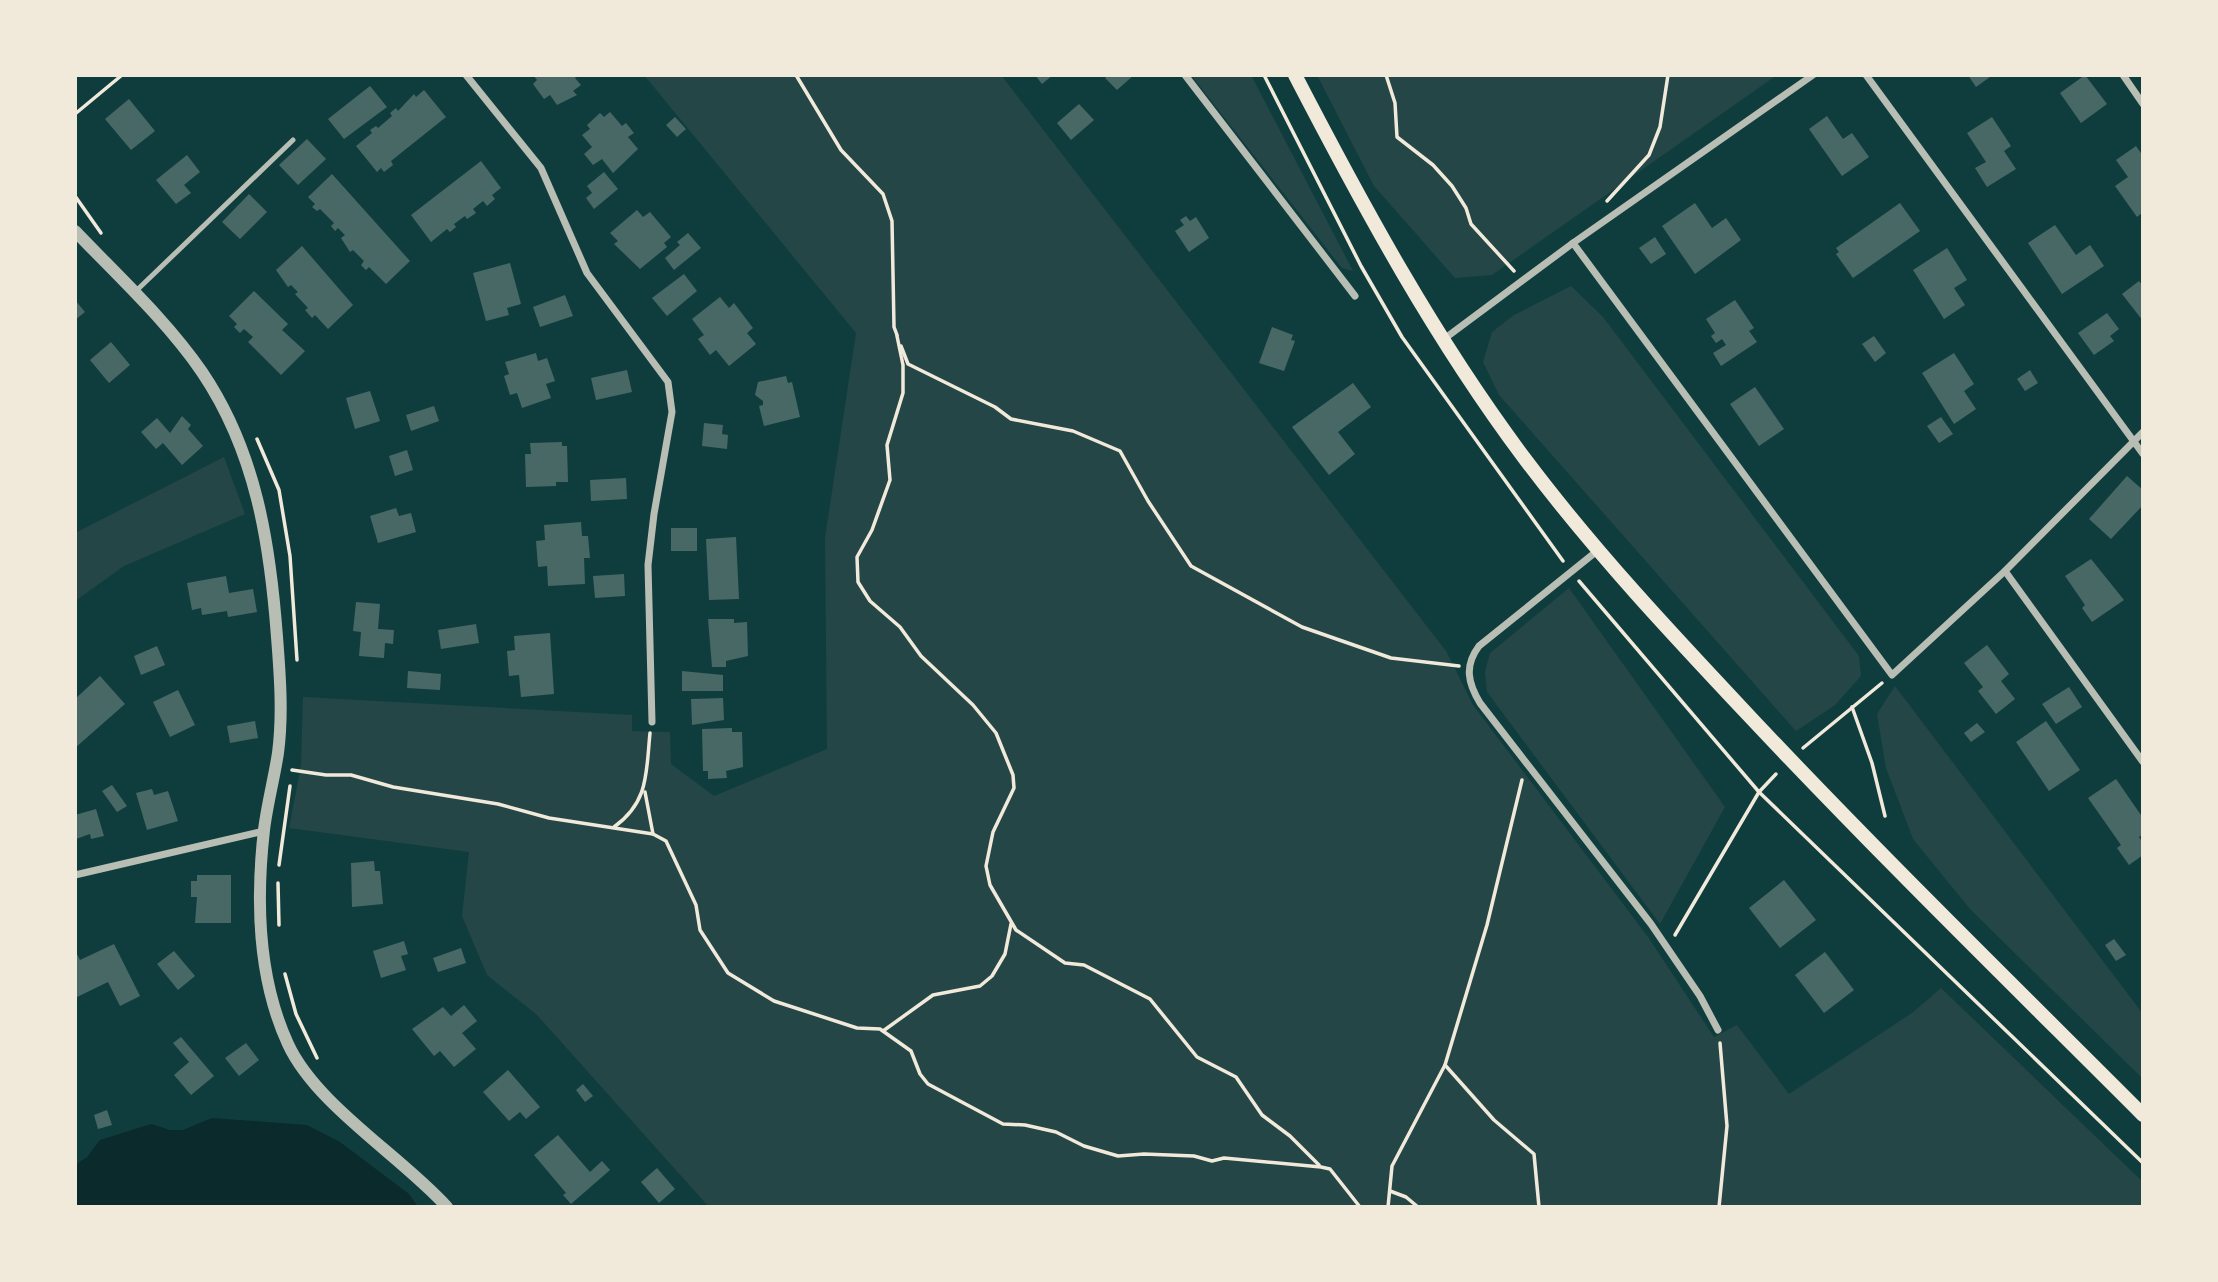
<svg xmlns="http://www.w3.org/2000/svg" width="2218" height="1282" font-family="Quicksand,sans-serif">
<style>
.green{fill:#244646}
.water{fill:#0a2a2b}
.building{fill:#486865}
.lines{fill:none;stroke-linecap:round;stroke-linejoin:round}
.path{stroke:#f1e9da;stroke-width:3.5}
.service{stroke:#b8beb3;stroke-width:5}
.minor{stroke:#b8beb3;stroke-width:7}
.tertiary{stroke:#b8beb3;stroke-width:12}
.secondary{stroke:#f1e9da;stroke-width:14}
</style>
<rect width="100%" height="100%" fill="#0f3d3e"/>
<g class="green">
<polygon points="644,75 1001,75 1446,651 1473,705 1648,937 1714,1037 1737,1025 1789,1094 1912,1013 1941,988 2143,1182 2143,1207 709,1207 537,1015 487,975 462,916 469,852 289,828 301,765 303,697 632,715 632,731 670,732 671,764 714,796 827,749 825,538 856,333"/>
<polygon points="1191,75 1251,75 1353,271 1342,268"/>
<polygon points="1317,75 1777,75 1492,275 1455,278 1374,186"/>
<polygon points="1571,286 1603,317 1859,656 1861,676 1835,705 1796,731 1499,395 1483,362 1492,332 1514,315"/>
<polygon points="224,457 245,514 124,566 75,601 75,533"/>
<polygon points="1569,588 1725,807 1660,924 1487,692 1485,672 1490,653"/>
<polygon points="1895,686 2143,1014 2143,1079 1970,909 1913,839 1886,768 1877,714"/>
</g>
<polygon class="water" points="212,1118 307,1125 340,1142 409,1194 418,1207 75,1207 75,1165 87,1157 100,1140 151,1124 170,1130 183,1130"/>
<g class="building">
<polygon points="533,75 578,75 575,78 581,85 573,91 577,95 557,105 550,95 544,99 533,84 537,80"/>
<polygon points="1035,75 1053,75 1042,84"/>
<polygon points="1108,75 1134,75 1117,90 1105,78"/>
<polygon points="1968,75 1989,75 1990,77 1976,87"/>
<polygon points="2085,75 2107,104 2081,123 2060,93"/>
<polygon points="370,86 387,107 344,139 328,119"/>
<polygon points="424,90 446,117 391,161 393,165 384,172 381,168 377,172 356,146 372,133 370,130 376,126 378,128 392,116 390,113 396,108 398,111 414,94 416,97"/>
<polygon points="129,99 155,131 131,150 105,119"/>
<polygon points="1079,104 1094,120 1071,140 1057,123"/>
<polygon points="610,112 622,126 626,123 634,133 628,137 638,149 613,173 602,159 593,165 584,154 592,147 582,135 590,129 587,125 600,113 604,117"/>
<polygon points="1827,116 1843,139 1852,133 1869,157 1842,176 1809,129"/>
<polygon points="675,117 686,129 677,137 666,125"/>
<polygon points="1992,117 2011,146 2004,151 2016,169 1987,187 1975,168 1986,162 1967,133"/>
<polygon points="307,139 326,159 298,185 279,165"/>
<polygon points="2136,146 2143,156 2143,212 2137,217 2115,186 2128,177 2116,160"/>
<polygon points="187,155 200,172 184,185 191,193 176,204 156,180"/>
<polygon points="481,161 501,188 492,195 495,199 487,206 483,201 473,209 476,213 467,219 465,216 454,224 456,227 450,232 447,229 431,242 411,215"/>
<polygon points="604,172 618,189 594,209 586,198 592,193 587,186"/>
<polygon points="332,174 410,261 386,284 369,267 366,270 361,265 364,261 353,250 350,252 341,238 345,235 338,228 335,231 331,226 334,223 320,209 317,211 312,207 315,204 308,197"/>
<polygon points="249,194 267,212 240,239 222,222"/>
<polygon points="1695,203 1712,228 1726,218 1741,240 1695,274 1662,226"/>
<polygon points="1900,203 1920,231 1853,278 1836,254 1839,252 1836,248"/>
<polygon points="637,210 643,217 650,212 671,237 664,243 667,247 640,269 614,244 618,241 610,233"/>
<polygon points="1186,216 1190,221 1196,217 1209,238 1189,252 1175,231 1184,225 1180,220"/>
<polygon points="2055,225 2076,255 2090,245 2104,266 2062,294 2028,243"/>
<polygon points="688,233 701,248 674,270 665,258 680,245 677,242"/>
<polygon points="1655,237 1666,254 1651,264 1639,248"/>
<polygon points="302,246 353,305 328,329 315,315 312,318 305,310 308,308 295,294 298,292 291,285 288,287 276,270"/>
<polygon points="1947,248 1967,280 1954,288 1965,305 1944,319 1913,270"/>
<polygon points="510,263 521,304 507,308 509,315 486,321 473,273"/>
<polygon points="684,274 697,291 667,316 652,298"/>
<polygon points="2139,281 2143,286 2143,321 2122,294"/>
<polygon points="254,291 288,324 282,330 305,351 281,375 248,342 253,337 244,329 240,333 234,327 237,324 229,316"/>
<polygon points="565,295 573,316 540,327 533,307"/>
<polygon points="720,297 729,308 734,303 753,328 747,333 756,344 729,366 716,350 710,355 698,339 704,335 692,319"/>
<polygon points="75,300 85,312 75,320"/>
<polygon points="1735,300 1754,328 1749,331 1757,342 1721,366 1713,353 1726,345 1722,339 1716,343 1711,336 1715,333 1706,319"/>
<polygon points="2107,313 2119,329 2110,336 2114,341 2094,355 2078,333"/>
<polygon points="1272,327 1293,335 1291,340 1295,341 1284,371 1259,363"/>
<polygon points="1874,336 1886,353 1875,362 1862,344"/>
<polygon points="111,342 130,365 109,383 90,360"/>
<polygon points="536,353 538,361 547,358 555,381 546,384 551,398 522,408 517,393 510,395 504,376 509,374 505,362"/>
<polygon points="1954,353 1974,384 1964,391 1976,409 1954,424 1922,373"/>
<polygon points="627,370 632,392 596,400 591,378"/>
<polygon points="2030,370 2038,383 2025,391 2017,379"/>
<polygon points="786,376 788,383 792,382 800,417 764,426 759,406 763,405 763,401 755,395 758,382"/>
<polygon points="1353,383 1371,407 1338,432 1355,454 1329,475 1292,427"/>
<polygon points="1755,387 1784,429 1759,446 1730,404"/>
<polygon points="370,391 380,421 355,429 346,398"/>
<polygon points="434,406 439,421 411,431 406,415"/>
<polygon points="182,416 191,425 188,429 203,446 182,465 163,443 156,449 141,432 157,418 170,433"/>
<polygon points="1941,417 1953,434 1939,443 1927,426"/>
<polygon points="704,423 723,425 722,434 728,435 727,449 702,446"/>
<polygon points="562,442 562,446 567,446 568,482 556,482 556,486 526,487 525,454 531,454 530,443"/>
<polygon points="407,450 413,470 395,476 389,456"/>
<polygon points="2127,476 2143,490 2143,505 2111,539 2089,519"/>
<polygon points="626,478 627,499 591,501 590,480"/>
<polygon points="396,508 399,516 411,513 416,532 378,543 370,516"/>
<polygon points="581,522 582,536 588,536 590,558 584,558 585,584 548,586 547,566 538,567 536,541 545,540 544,525"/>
<rect x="671" y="528" width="26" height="23"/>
<polygon points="736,537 739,599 709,600 706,539"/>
<polygon points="2091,559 2124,600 2092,622 2082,608 2085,605 2065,576"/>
<polygon points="624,574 625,596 595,598 593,576"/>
<polygon points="226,576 229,593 253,589 257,612 228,617 227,611 202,615 201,608 192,610 187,583"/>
<polygon points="356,602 380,604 378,629 394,630 393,644 385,643 384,658 359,656 361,632 353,631"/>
<polygon points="708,619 734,619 734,623 747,622 748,656 726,661 726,667 712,667"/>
<polygon points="476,624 479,643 441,649 438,630"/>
<polygon points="550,633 554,694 521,697 519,675 509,676 507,651 515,650 514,636"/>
<polygon points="1987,645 2009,674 2001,681 2015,699 1996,714 1978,691 1983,687 1964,663"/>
<polygon points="157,646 165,665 141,675 134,656"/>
<polygon points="408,671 441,674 440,690 407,688"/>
<polygon points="682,671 723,675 723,691 682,691"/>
<polygon points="100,676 125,704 75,748 75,699"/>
<polygon points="2069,687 2082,707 2056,724 2042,704"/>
<polygon points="178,690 195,725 170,737 153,702"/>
<polygon points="723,698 724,720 692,725 691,699"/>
<polygon points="255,721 258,738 230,743 227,726"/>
<polygon points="2046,721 2080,770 2049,791 2016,742"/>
<polygon points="1977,723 1985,732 1971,742 1964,733"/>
<polygon points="732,728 732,732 742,732 743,767 726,771 727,778 708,779 708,771 703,771 702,729"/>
<polygon points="2116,779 2143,818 2143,834 2139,837 2143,843 2143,855 2129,865 2117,848 2121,845 2088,798"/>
<polygon points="112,785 127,806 117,812 102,791"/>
<polygon points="152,789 154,795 168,791 178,821 147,830 136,793"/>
<polygon points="96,809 104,836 91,839 90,834 76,839 75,815"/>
<polygon points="374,861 375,871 380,871 383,904 352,907 351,863"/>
<polygon points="197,875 231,875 231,923 195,923 197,897 191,897 191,881 197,881"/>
<polygon points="1784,880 1816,920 1780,948 1749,908"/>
<polygon points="2114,939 2126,955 2116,961 2105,945"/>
<polygon points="404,941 408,954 401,956 406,970 381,978 373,951"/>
<polygon points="114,944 140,996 120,1006 108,982 75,998 75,950 80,960"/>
<polygon points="461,948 466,963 438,972 433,958"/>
<polygon points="174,951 195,976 178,990 157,964"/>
<polygon points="1825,952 1854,990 1824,1013 1795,975"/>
<polygon points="464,1005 477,1021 462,1033 476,1049 454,1067 440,1051 434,1056 412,1029 443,1007 451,1016"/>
<polygon points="181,1037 214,1076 191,1095 174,1075 189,1062 173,1043"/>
<polygon points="246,1043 259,1060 239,1076 225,1058"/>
<polygon points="508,1070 540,1107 526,1119 520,1112 509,1121 483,1092"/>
<polygon points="583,1084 593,1096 585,1102 576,1090"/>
<polygon points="107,1110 112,1125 98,1129 94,1115"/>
<polygon points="558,1135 590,1172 602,1161 610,1170 571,1204 563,1195 566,1193 534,1155"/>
<polygon points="657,1168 675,1189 659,1203 641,1182"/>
</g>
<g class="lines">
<g class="path">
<polyline points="796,75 841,150 883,194 892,221 894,327 897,335"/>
<polyline points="1264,75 1361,266 1402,337 1563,561"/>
<polyline points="1386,75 1395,103 1397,137 1433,165 1452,186 1466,208 1471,224 1514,271"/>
<polyline points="75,114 122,75"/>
<polyline points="75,196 101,233"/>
<polyline points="1607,201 1649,155 1660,127 1668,75"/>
<polyline points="897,336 903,365 903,393 887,445 890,480 872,530 857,557 858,582 870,601 900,627 921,656 973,705 996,733 1013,775 1014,788 993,832 986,866 990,885 1016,930 1065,963 1084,965 1150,999 1197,1057 1236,1077 1262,1115 1290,1136 1319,1165"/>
<polyline points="901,346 908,364 995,407 1011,419 1073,431 1120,451 1148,501 1191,566 1302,627 1391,658 1459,666"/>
<polyline points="257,439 279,490 290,556 297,660"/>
<polyline points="1579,581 1759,792 2143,1163"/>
<polyline points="1852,707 1872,763 1885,816"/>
<polyline points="1803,748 1882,683"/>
<polyline points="292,770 326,775 351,775 393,787 498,804 549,818 653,834 666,841 696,905 700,930 728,973 774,1001 857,1028 880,1029 911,1051 920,1074 928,1084 1003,1124 1025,1125 1056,1132 1084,1146 1118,1156 1144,1154 1194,1156 1212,1161 1224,1158 1321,1167 1330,1169 1360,1207"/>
<polyline points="645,792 653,834"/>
<path d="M614,827c35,-25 32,-54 36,-94"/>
<polyline points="279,865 290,786"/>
<polyline points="278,883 279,925"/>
<polyline points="1675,935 1759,792 1776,774"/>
<polyline points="285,974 296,1014 317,1058"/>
<polyline points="883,1031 933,995 980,986 992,976 1005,954 1011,924"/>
<polyline points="1445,1065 1494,1120 1534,1154 1539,1207"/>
<polyline points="1390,1191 1406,1197 1418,1207"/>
<polyline points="1388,1207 1392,1166 1445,1065 1487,925 1522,780"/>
<polyline points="1719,1207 1727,1126 1720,1043"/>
</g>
<polyline class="service" points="136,291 293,140"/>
<g class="minor">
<polyline points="466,75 541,168 587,273 668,382 672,412 654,514 648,565 652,722"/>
<polyline points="1185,75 1355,296"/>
<polyline points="1866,75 2143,454"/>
<polyline points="2123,75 2143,104"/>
<polyline points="1573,243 1892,675 2005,571 2143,432"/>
<polyline points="1444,339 1573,243 1813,75"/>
<path d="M1597,551l-118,95c-15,20 -11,37 1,57l171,221 49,72 18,34"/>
<polyline points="2005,571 2143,762"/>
<polyline points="75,875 264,831"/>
</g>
<path class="tertiary" d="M75,231c43,45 92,90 127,141 54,80 68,171 75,265 3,38 6,78 1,116 -4,26 -11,52 -14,77 -8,70 -6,149 24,214 28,61 113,112 159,163"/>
<path class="secondary" d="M1295,75c69,133 140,264 230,384 69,92 148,176 227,260 127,135 260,265 391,396"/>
</g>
<rect width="2218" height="1282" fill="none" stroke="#f1e9da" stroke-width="154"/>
</svg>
